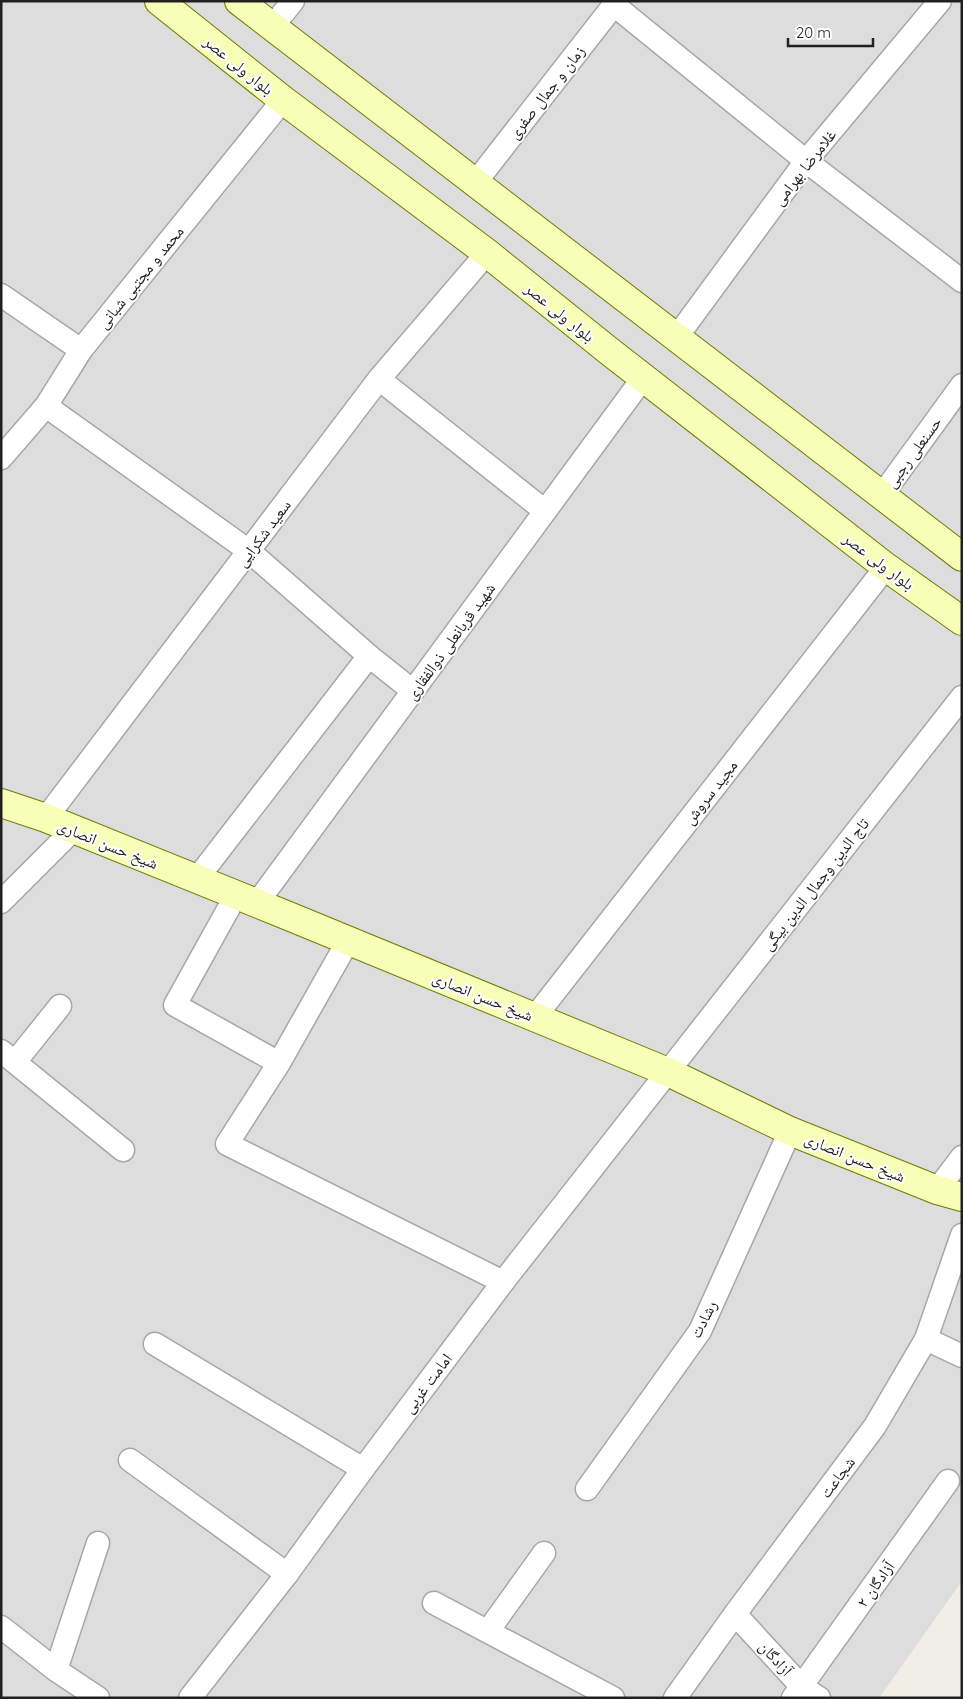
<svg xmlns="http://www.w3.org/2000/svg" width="963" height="1699" font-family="Quicksand,'Noto Naskh Arabic',sans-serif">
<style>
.residential{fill:#dedddd}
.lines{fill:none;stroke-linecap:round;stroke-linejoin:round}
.street-casing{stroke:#a7a7a7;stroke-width:25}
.secondary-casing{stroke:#697e00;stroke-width:30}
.street{stroke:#fff;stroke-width:22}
.secondary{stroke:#f7feb7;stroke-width:28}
.labels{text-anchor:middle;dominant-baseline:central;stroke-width:4;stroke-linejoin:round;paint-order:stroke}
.street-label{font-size:16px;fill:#202020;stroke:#fff}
</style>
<rect width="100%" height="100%" fill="#f1eee6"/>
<polygon class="residential" points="1,1 962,1 962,1581 879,1698 1,1698"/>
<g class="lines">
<g class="street-casing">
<g id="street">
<polyline points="614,5 806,161 962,281"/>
<polyline points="272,27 293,1"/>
<polyline points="475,183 617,1"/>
<polyline points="1,295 81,350"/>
<polyline points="676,338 806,161 940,1"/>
<polyline points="379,379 545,511"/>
<polyline points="46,406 249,551 369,656 413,691"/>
<polyline points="1,458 46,406 81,350 283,100"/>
<polyline points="882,495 962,385"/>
<polyline points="46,818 379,379 487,253"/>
<polyline points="196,880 369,656"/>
<polyline points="236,895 175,1005 279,1063"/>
<polyline points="1,902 73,830"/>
<polyline points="257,903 643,378"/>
<polyline points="348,941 279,1063 227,1144 503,1282"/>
<polyline points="535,1017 886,567"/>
<polyline points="1,1051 123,1150"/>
<polyline points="15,1062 60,1006"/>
<polyline points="937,1190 962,1157"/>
<polyline points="926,1339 962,1356"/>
<polyline points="155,1344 363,1469"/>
<polyline points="130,1460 287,1574"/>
<polyline points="587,1489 700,1331 790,1131"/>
<polyline points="434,1603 613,1698"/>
<polyline points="735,1614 802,1687 819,1698"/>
<polyline points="1,1627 56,1670 98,1698"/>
<polyline points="488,1631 544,1553"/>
<polyline points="56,1670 98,1543"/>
<polyline points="190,1698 287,1574 363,1469 503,1282 962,697"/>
<polyline points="675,1698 735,1614 875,1426 926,1339 962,1235"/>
<polyline points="793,1698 948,1481"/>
</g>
</g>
<g class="secondary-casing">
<g id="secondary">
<polyline points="159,1 283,100 487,253 609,351 886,567 962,621"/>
<polyline points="239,1 962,557"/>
<polyline points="1,803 46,818 286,915 668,1072 790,1131 937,1190 962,1197"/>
</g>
</g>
<use href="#street" class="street"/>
<use href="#secondary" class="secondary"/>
</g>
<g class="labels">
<g class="street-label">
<text transform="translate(239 65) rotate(39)">بلوار ولی عصر</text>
<text transform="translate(546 92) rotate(-52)">زمان و جمال صفری</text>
<text transform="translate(804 167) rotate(-52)">غلامرضا بهرامی</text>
<text transform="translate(140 277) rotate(-51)">محمد و مجتبی شبانی</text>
<text transform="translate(560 312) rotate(39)">بلوار ولی عصر</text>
<text transform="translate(913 452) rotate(-54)">حسنعلی رجبی</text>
<text transform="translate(263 533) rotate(-53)">سعید شکرایی</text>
<text transform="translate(879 561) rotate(37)">بلوار ولی عصر</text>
<text transform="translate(450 641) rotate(-54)">شهید قربانعلی ذوالفقاری</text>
<text transform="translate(710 792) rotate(-52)">مجید سروش</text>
<text transform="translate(108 844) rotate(22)">شیخ حسن انصاری</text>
<text transform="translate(815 884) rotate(-52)">تاج الدین وجمال الدین بیگی</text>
<text transform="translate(483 996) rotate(22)">شیخ حسن انصاری</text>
<text transform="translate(855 1157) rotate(22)">شیخ حسن انصاری</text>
<text transform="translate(703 1319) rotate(-63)">رشادت</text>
<text transform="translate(427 1383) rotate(-53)">امامت غربی</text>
<text transform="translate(837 1477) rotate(-53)">شجاعت</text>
<text transform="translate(875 1584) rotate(-55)">آزادگان ۲</text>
<text transform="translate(776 1658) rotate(48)">آزادگان</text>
</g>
</g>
<rect width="963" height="1699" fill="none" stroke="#202020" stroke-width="5"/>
<path d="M788 38v8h85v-8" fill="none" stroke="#202020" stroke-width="2.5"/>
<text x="796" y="38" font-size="15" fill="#202020" stroke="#ffffff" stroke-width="4" paint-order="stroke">20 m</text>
</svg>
